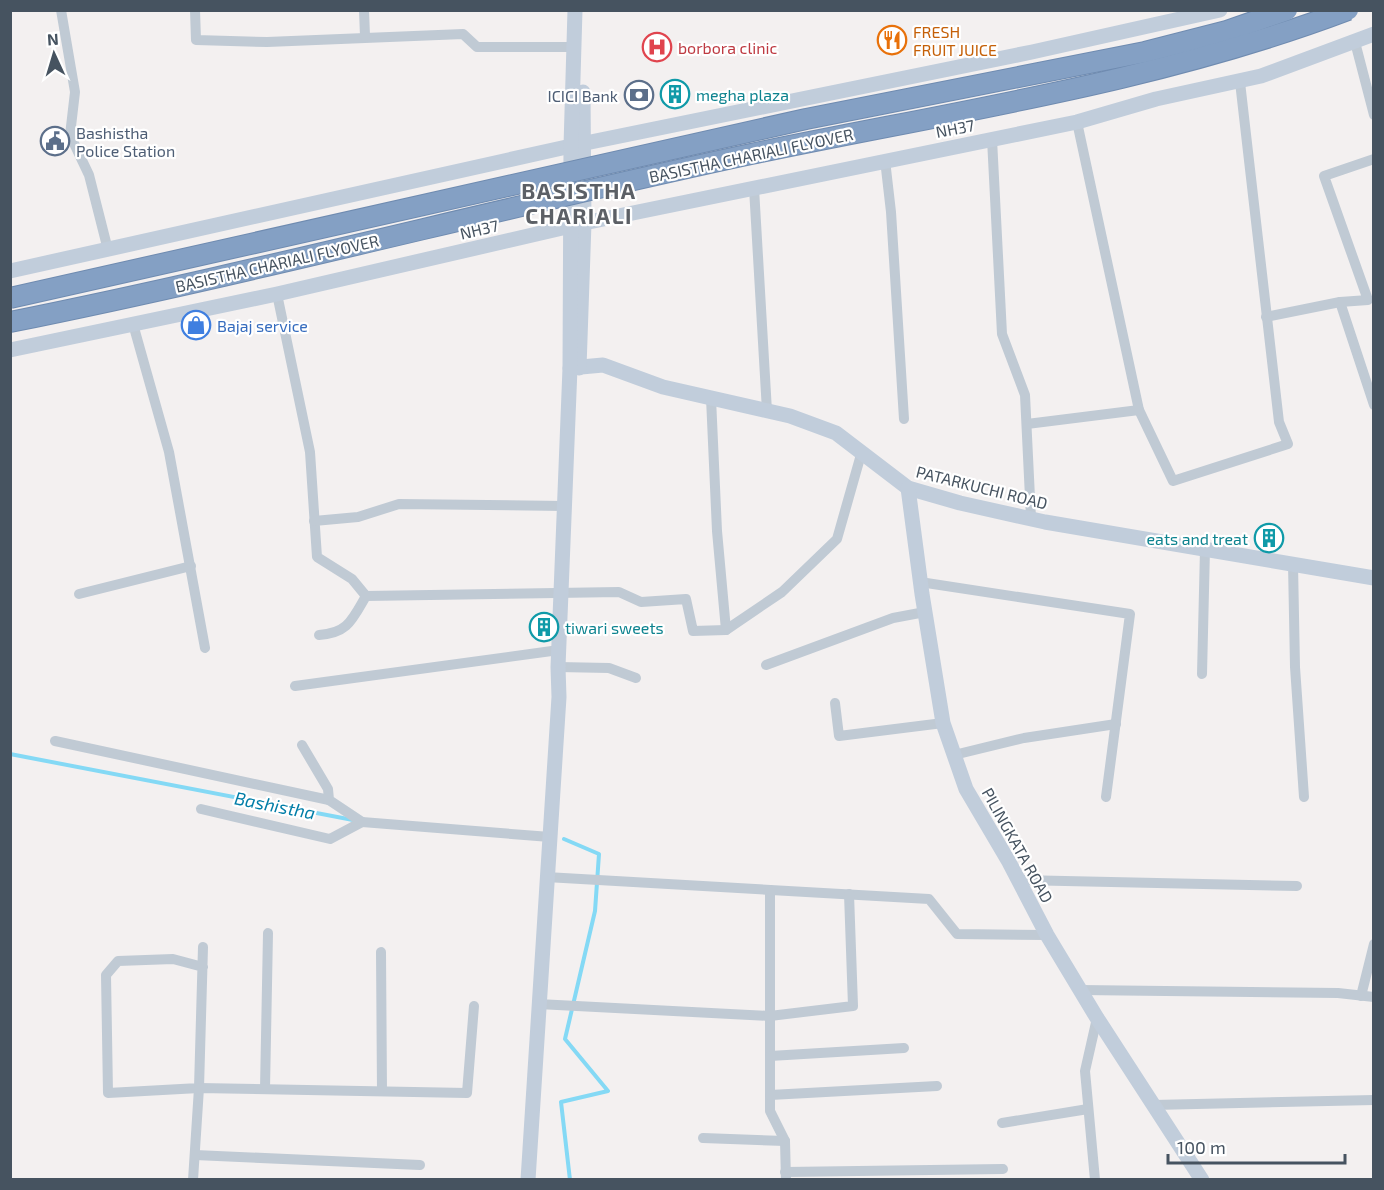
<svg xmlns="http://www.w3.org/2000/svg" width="1384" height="1190" font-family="'Exo 2',sans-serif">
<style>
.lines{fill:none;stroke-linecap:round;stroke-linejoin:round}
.stream{stroke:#84d9f5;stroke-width:4}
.street{stroke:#c0cad4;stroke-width:10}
.secondary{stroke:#c1cddb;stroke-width:15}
.highway-bridge-casing{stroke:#6f8bb0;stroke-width:22;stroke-linecap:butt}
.highway-bridge{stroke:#84a0c4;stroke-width:20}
.labels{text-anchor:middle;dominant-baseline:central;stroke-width:4.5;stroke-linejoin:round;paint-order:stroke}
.food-label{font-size:16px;fill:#c56008;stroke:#fff;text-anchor:start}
.health-label{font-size:16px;fill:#be3a42;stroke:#fff;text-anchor:start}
.culture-label{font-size:16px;fill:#0d838f;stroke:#fff;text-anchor:start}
.service-label{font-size:16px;fill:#4e5e75;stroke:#fff;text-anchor:end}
.street-label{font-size:16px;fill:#465360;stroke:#fff}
.shop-label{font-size:16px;fill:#366cbe;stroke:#fff;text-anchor:start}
.water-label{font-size:18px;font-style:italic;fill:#027ea8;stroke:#fff}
.district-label{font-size:22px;font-weight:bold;letter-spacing:1.5px;fill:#5c6066;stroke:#fff}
</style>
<rect width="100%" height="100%" fill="#f3f0f0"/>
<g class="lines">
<g class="stream">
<polyline points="10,754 353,820"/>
<polyline points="564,839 599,854 595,911 565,1039 608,1091 561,1102 570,1180"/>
</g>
<g class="street">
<polyline points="61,10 75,92 70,135 89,175 108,250"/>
<polyline points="195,10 196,40 267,42 463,34 477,47 575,47"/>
<polyline points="364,10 365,36"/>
<polyline points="1355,42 1374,115"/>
<polyline points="992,139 1002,334 1025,395 1031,518"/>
<polyline points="885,160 891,212 904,419"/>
<polyline points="754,188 767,411"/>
<polyline points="277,294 310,452 317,557 352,579 366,596 619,592 641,602 686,599 693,631 726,630"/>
<polyline points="1340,302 1374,405"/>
<polyline points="1266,317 1340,302 1368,300 1324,176 1374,159"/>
<polyline points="133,324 169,452 205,648"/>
<polyline points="711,398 717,531 726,630 782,592 837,539 862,451"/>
<polyline points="1139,410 1173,481 1288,444 1279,422 1240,82"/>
<polyline points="1027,424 1139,410 1077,122"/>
<polyline points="314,521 358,517 399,504 564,506"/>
<polyline points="1293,564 1295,667 1304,797"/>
<polyline points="920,582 1130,614 1106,797"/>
<polyline points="79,594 191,566"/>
<path d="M319,635c29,-2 33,-15 47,-39"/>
<polyline points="766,665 893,618 925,612"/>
<polyline points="558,667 609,668 636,678"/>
<polyline points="1202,674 1205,549"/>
<polyline points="295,686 559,650"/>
<polyline points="835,703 839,736 943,723"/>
<polyline points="55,741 329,800"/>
<polyline points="954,755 1024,738 1116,724"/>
<polyline points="201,809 330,839 362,822 329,800 328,789 302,745"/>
<polyline points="362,822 550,837"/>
<polyline points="546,877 929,899 957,934 1047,935"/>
<polyline points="1019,880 1297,886"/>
<polyline points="770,890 770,1111 785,1141 786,1180"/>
<polyline points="381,952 382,1091"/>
<polyline points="203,967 173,959 118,961 106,975 108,1093 199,1088 203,947"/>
<polyline points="1080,990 1338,993 1374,997"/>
<polyline points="1361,996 1374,944"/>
<polyline points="538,1004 770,1016 853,1006 849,894"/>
<polyline points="770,1056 904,1048"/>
<polyline points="265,1089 268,933"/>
<polyline points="770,1095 937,1086"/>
<polyline points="1153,1105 1374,1100"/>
<polyline points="1002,1123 1088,1109"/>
<polyline points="703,1138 785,1141"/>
<polyline points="195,1155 420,1165"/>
<polyline points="785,1172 1003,1169"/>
<polyline points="193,1180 199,1088 467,1093 474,1006"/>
<polyline points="1095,1180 1085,1071 1097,1018"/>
</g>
<g class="secondary">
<polyline points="10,271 571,146 1032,52 1220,10"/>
<polyline points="10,350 277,294 584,223 1077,122 1156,99 1261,76 1374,34"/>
<polyline points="570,368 603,365 663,387 790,416 836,433 908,488 960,503 1045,522 1374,578"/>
<polyline points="579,368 584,223 583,92"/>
<polyline points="908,488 922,594 943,723 966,789 1009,862 1047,935 1097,1018 1202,1180"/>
<polyline points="528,1180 559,697 558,667 570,368 571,146 575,10"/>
</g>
<g class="highway-bridge-casing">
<g id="highway-bridge">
<polyline points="10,298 806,119 1145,52 1227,31 1287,10"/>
<path d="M10,322c249,-50 493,-115 741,-168 200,-42 404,-71 597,-144"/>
</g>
</g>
<use href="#highway-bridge" class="highway-bridge"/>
</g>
<defs>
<g id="restaurant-ring" transform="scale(1.5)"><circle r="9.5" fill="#fff" stroke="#e8710a" stroke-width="1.5"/><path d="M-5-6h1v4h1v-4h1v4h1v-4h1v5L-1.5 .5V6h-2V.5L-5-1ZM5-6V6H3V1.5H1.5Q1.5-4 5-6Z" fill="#e8710a"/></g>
<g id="hospital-ring" transform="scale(1.5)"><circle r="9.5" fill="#fff" stroke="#e0444e" stroke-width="1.5"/><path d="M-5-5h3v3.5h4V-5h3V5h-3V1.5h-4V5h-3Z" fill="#e0444e"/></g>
<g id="building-ring" transform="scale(1.5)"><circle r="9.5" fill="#fff" stroke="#0f9aa8" stroke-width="1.5"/><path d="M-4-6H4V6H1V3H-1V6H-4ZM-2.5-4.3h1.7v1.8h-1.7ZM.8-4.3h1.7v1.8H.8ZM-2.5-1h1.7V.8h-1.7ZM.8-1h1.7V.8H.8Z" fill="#0f9aa8"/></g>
<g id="bank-ring" transform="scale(1.5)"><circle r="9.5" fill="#fff" stroke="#5c6f8a" stroke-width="1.5"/><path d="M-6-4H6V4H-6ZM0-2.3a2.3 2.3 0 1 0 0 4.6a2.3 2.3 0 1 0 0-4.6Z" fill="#5c6f8a"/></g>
<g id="civic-ring" transform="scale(1.5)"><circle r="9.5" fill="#fff" stroke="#5c6f8a" stroke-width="1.5"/><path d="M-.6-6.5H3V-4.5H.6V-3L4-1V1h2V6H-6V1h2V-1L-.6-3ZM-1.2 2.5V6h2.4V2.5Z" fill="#5c6f8a"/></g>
<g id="shop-ring" transform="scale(1.5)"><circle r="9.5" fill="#fff" stroke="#3f7fe0" stroke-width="1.5"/><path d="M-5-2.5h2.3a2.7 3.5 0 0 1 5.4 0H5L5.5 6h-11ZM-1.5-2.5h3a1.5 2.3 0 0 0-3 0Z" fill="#3f7fe0"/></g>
</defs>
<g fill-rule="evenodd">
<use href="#restaurant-ring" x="892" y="40"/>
<use href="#hospital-ring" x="657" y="47"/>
<use href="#building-ring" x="675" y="94"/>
<use href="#bank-ring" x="639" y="95"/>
<use href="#civic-ring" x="55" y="141"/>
<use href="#shop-ring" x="196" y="325"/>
<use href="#building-ring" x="1269" y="538"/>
<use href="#building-ring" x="544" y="627"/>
</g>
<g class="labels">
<g class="food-label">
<text x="913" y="31">FRESH<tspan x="913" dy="18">FRUIT JUICE</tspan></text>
</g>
<g class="health-label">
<text x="678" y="47">borbora clinic</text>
</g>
<g class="culture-label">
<text x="696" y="94">megha plaza</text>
<text x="1248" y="538" text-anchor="end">eats and treat</text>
<text x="565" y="627">tiwari sweets</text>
</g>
<g class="service-label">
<text x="618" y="95">ICICI Bank</text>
<text x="76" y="132" text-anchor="start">Bashistha<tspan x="76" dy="18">Police Station</tspan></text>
</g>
<g class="street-label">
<text transform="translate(955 128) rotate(-11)">NH37</text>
<text transform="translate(751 155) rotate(-12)">BASISTHA CHARIALI FLYOVER</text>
<text transform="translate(479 229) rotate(-13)">NH37</text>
<text transform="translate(277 263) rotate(-13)">BASISTHA CHARIALI FLYOVER</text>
<text transform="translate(982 487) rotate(14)">PATARKUCHI ROAD</text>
<text transform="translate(1018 845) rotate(61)">PILINGKATA ROAD</text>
</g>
<g class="shop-label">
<text x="217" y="325">Bajaj service</text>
</g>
<g class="water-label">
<text transform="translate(275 805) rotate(11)">Bashistha</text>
</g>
<g class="district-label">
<text x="579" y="190">BASISTHA<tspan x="579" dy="25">CHARIALI</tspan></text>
</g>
</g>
<rect width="1384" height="1190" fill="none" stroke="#465360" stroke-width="24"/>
<g transform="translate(54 54) rotate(356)" stroke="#ffffff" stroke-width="4.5" paint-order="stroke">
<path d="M0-4.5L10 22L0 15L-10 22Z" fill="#465360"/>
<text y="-9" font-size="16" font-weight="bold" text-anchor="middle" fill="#465360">N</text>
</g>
<path d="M1168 1154v9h177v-9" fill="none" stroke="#465360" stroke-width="3"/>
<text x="1177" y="1154" font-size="18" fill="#465360" stroke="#ffffff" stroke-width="4.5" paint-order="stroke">100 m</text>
</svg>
